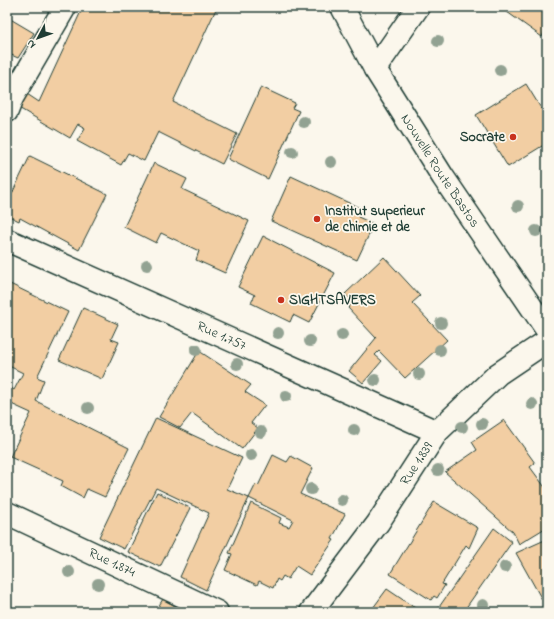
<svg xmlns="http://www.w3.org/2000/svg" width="554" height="619" font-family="'Indie Flower',sans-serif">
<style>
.building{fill:#f2cea3;stroke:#1f3d34}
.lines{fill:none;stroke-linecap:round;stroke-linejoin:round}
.minor-casing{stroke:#1f3d34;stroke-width:25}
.major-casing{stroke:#1f3d34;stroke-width:25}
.minor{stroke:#fbf7ec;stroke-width:22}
.major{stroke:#fbf7ec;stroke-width:22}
.tree{fill:#92a292}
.poi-dot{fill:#c8321e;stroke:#fbf7ec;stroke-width:1.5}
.labels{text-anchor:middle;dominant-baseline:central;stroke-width:3.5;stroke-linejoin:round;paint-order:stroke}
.poi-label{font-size:14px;font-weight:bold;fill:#1f3d34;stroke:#fbf7ec;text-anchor:start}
.street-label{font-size:14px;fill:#1f3d34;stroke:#fbf7ec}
</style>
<rect width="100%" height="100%" fill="#fbf7ec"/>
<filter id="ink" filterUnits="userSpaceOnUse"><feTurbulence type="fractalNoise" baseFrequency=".025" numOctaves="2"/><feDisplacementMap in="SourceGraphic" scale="8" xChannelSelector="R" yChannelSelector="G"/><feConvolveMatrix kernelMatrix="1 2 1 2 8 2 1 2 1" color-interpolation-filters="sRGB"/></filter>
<g filter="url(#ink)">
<g class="building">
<polygon points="83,7 217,7 173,102 237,134 222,164 158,132 144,161 128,153 121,165 77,141 85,128 78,124 70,138 17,107 24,92 39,102"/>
<polygon points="500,7 547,7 547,26 542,37"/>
<polygon points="7,17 34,33 18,58 7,53"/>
<polygon points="526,84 547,118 547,143 508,167 476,115"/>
<polygon points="261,87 295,103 292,108 299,111 268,179 228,159"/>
<polygon points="30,156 107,194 79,250 20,218 19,221 7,215 7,204"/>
<polygon points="154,163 187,179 182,189 249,221 225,273 196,260 199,251 161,233 156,243 124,227"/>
<polygon points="291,176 362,209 358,217 374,224 357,260 271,221"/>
<polygon points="263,236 335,273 309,323 293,315 290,322 251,303 255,295 238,287"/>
<polygon points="384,257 420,296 412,303 447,340 405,378 379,351 375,355 382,361 363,383 349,371 376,338 348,308 353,303 345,294"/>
<polygon points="8,283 68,312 37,377 44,380 36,401 129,448 105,497 87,489 83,498 61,486 63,481 10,457 31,413 7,402 7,385 14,390 23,373 7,365 7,286"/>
<polygon points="83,308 118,324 111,339 119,342 102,379 59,360"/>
<polygon points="199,351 251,385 245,392 265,405 251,423 258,428 242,449 192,413 180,428 159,417"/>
<polygon points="156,418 242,458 227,489 249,498 206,590 180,577 209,513 156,488 124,549 99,537"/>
<polygon points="504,420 535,463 530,467 547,490 547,527 519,544 513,532 445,472 477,450 472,442"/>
<polygon points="273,455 287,462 291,456 313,468 300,494 345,514 332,539 334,540 310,575 296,566 288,579 283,576 280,581 277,579 273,588 259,581 257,585 225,570 232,554 229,553 251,503 281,518 279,523 289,527 293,520 249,498 256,484 258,486"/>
<polygon points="157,492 190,508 160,567 128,552"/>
<polygon points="434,502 478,528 469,548 466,545 442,584 445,585 437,598 434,596 431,600 390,574"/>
<polygon points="494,528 512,542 463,612 440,612 437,610"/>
<polygon points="547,539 547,604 545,605 516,553"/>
<polygon points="387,589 421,612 370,612"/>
<polygon points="163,599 185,612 155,612"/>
</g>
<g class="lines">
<g class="minor-casing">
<g id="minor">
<polyline points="375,69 418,7"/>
<polyline points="7,111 12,98 65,7"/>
<path id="s1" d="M7,240l430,192"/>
<path id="s2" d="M7,513l210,99"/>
<path id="s3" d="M311,612l67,-89 59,-91 61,-58 49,-33"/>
</g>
</g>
<g class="major-casing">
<g id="major">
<path id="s4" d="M342,7l33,62 68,108 104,153"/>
</g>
</g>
<use href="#minor" class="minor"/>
<use href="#major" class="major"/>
</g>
<g class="tree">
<circle cx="438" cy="41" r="6"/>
<circle cx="500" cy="70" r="6"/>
<circle cx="304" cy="122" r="6"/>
<circle cx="292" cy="152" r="6"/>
<circle cx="331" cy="162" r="6"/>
<circle cx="518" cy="206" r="6"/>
<circle cx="536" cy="231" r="6"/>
<circle cx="147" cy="265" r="6"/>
<circle cx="441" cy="323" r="6"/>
<circle cx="278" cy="333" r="6"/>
<circle cx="342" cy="335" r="6"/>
<circle cx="310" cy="341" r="6"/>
<circle cx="196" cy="350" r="6"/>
<circle cx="440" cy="350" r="6"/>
<circle cx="237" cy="364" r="6"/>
<circle cx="419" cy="374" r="6"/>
<circle cx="375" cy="380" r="6"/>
<circle cx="286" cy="396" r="6"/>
<circle cx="532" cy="404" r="6"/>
<circle cx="88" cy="408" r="6"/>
<circle cx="482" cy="424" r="6"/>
<circle cx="462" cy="427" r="6"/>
<circle cx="354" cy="430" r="6"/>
<circle cx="261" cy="432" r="6"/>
<circle cx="251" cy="455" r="6"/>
<circle cx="438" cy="470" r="6"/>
<circle cx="311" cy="489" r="6"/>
<circle cx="342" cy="500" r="6"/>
<circle cx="505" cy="567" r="6"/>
<circle cx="69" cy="572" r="6"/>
<circle cx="98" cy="584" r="6"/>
<circle cx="483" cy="605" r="6"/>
</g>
</g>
<g class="poi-dot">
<circle cx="513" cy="137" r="4"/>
<circle cx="317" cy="219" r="4"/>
<circle cx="281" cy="300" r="4"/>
</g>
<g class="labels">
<g class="poi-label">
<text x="505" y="137" text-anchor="end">Socrate</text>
<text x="325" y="211">Institut superieur<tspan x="325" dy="16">de chimie et de</tspan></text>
<text x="289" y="300">SIGHTSAVERS</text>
</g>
<g class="street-label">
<text stroke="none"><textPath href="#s4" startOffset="191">Nouvelle Route Bastos</textPath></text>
<text stroke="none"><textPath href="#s1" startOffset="235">Rue 1.757</textPath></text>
<text stroke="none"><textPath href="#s3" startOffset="182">Rue 1.839</textPath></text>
<text stroke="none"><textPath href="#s2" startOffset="116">Rue 1.874</textPath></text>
</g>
</g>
<rect width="554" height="619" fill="none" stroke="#fbf7ec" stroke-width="24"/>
<rect x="12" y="12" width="530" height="595" fill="none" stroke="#1f3d34" stroke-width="1.5" filter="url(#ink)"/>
<g transform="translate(38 38) rotate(229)" stroke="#fbf7ec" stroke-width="3" paint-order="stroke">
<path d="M0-3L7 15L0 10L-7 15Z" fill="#1f3d34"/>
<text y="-6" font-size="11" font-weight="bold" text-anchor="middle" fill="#1f3d34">N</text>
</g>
</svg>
